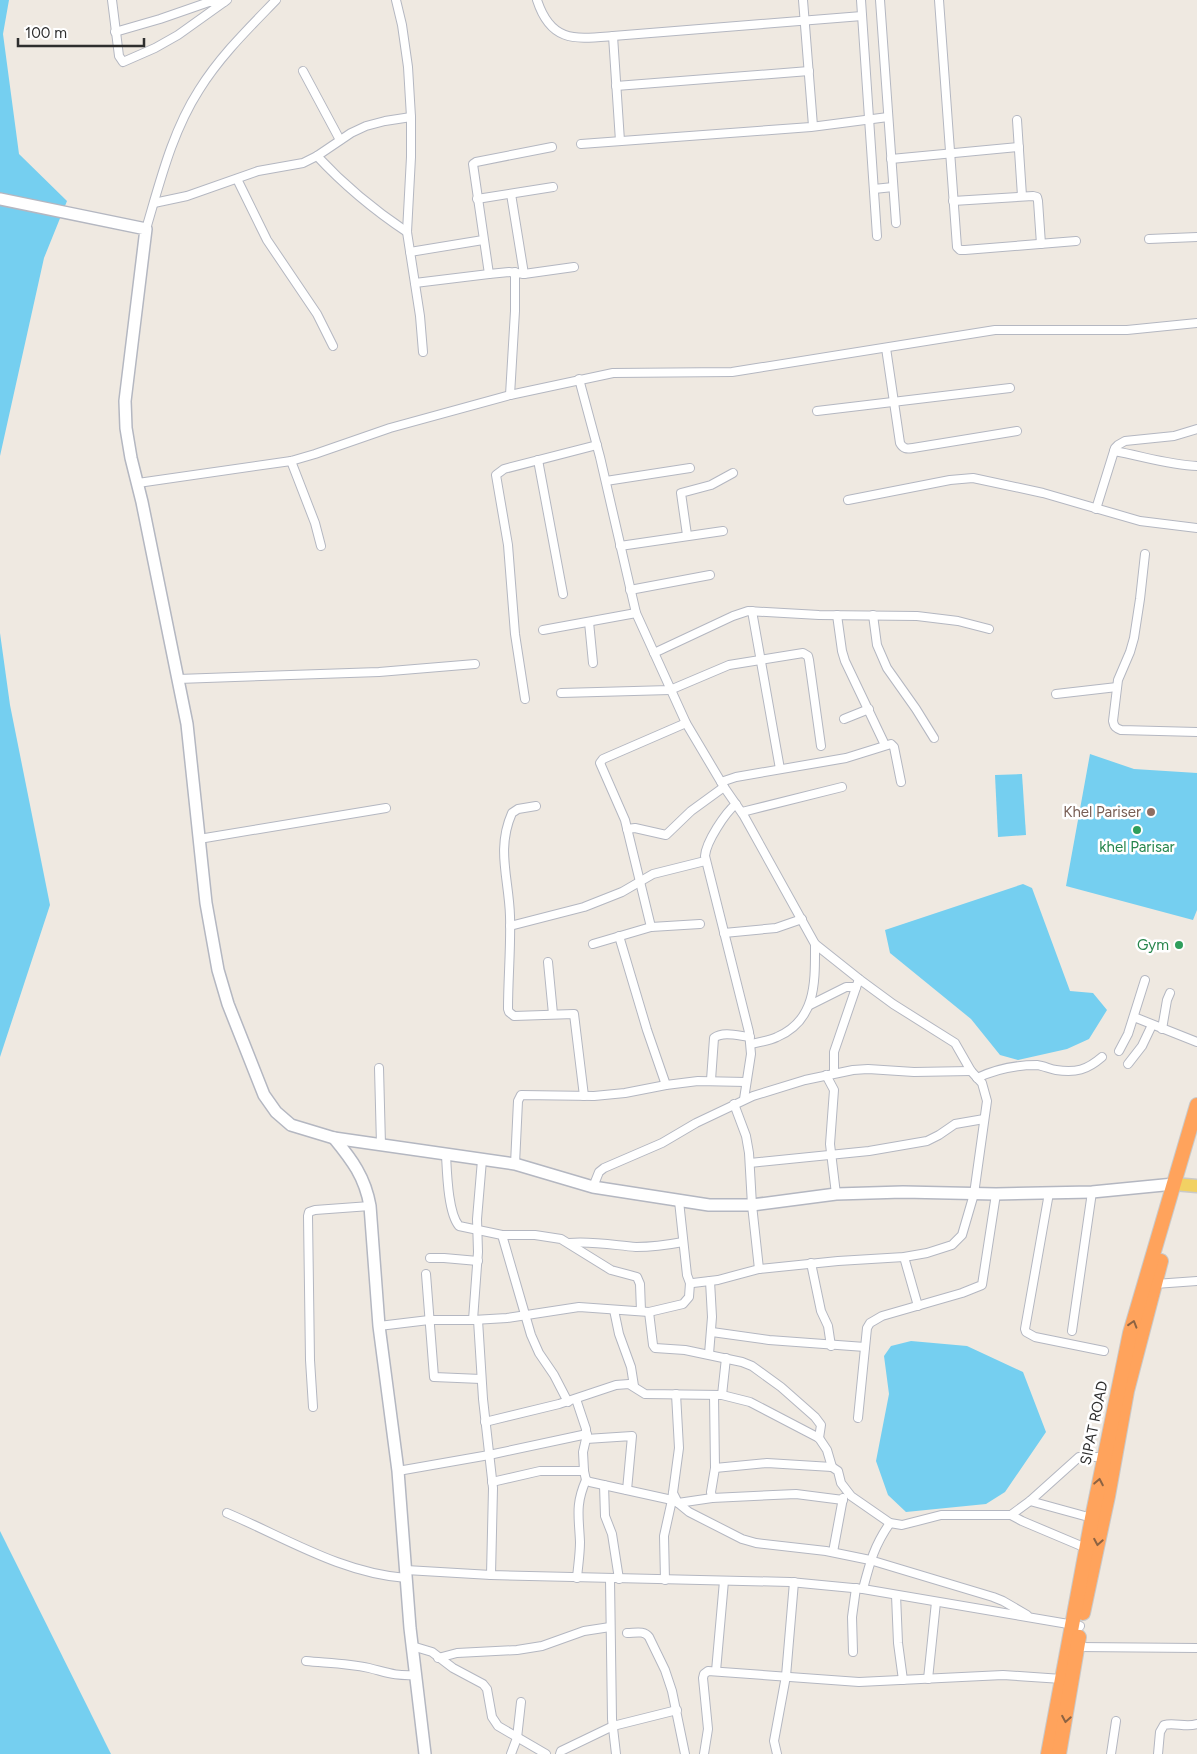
<svg xmlns="http://www.w3.org/2000/svg" width="1197" height="1754" font-family="Figtree,sans-serif">
<style>
.water{fill:#75cff0}
.lines{fill:none;stroke-linecap:round;stroke-linejoin:round}
.street-casing{stroke:#b4b7c1;stroke-width:10}
.secondary-casing{stroke:#b4b7c1;stroke-width:14}
.primary-casing{stroke:#c9c9c9;stroke-width:15}
.highway-casing{stroke:#c9c9c9;stroke-width:16}
.street{stroke:#fff;stroke-width:8}
.secondary{stroke:#fff;stroke-width:11}
.primary{stroke:#f2d163;stroke-width:12}
.highway{stroke:#ffa35c;stroke-width:14}
.oneway{stroke:#8c6343}
.education-dot{fill:#8d6e63;stroke:#fff;stroke-width:2}
.leisure-dot{fill:#2e9e5b;stroke:#fff;stroke-width:2}
.labels{text-anchor:middle;dominant-baseline:central;stroke-width:5;stroke-linejoin:round;paint-order:stroke}
.education-label{font-size:15px;fill:#785e54;stroke:#fff;text-anchor:end}
.leisure-label{font-size:15px;fill:#27864d;stroke:#fff}
.street-label{font-size:15px;fill:#2e2e2e;stroke:#fff}
</style>
<rect width="100%" height="100%" fill="#efe9e1"/>
<g class="water">
<polygon points="0,0 9,0 3,34 19,154 67,201 44,258 0,456"/>
<polygon points="0,633 10,705 50,905 0,1057"/>
<polygon points="1090,754 1134,769 1197,773 1197,910 1193,920 1066,886"/>
<polygon points="1022,774 1026,835 998,837 995,775"/>
<polygon points="1023,884 1032,888 1070,991 1093,993 1107,1010 1089,1039 1067,1049 1018,1060 1000,1055 971,1019 890,953 885,930"/>
<polygon points="911,1341 967,1346 1023,1372 1046,1432 1005,1492 986,1504 906,1512 888,1495 876,1461 889,1394 884,1356 891,1346"/>
<polygon points="0,1531 111,1754 0,1754"/>
</g>
<g class="lines">
<g class="street-casing">
<g id="street">
<polyline points="112,0 119,56 123,62 155,48 178,35 227,0"/>
<polyline points="396,0 402,25 408,67 411,117 411,157 407,232 420,316 423,352"/>
<path d="M537,0c14,43 38,39 76,36l249,-20"/>
<polyline points="803,0 813,126"/>
<polyline points="861,0 877,236"/>
<polyline points="880,0 896,223"/>
<polyline points="939,0 957,247 960,250 965,250 1076,241"/>
<polyline points="115,32 160,19 209,2 224,2"/>
<polyline points="613,36 620,141"/>
<polyline points="303,71 340,140"/>
<polyline points="616,86 809,71"/>
<polyline points="1017,120 1022,196"/>
<polyline points="581,144 811,127 888,117"/>
<path d="M317,156c27,29 57,54 90,76"/>
<polyline points="891,159 1019,147"/>
<polyline points="237,179 267,240 317,314 333,346"/>
<polyline points="874,189 893,187"/>
<polyline points="511,194 524,274"/>
<polyline points="477,199 553,187"/>
<polyline points="953,201 1033,196 1037,197 1038,201 1041,244"/>
<polyline points="154,203 187,196 258,171 303,163 317,156 351,133 366,126 385,121 411,117"/>
<path d="M146,229c14,-47 26,-97 53,-139 21,-34 50,-62 77,-90"/>
<polyline points="1149,239 1197,237"/>
<polyline points="410,252 483,240"/>
<polyline points="489,274 473,164 476,162 552,147"/>
<polyline points="415,283 489,274 509,272 524,274 574,267"/>
<path d="M886,348l14,95c3,6 7,6 13,5l104,-17"/>
<polyline points="579,379 600,457 636,613 686,723 724,787 744,816 815,944 859,979 893,1004 955,1043 971,1071 982,1083 987,1101 974,1194 962,1235 952,1245 927,1253 904,1257 838,1261 759,1269 718,1280 693,1283 690,1283 687,1275 679,1201"/>
<polyline points="510,395 515,311 515,272"/>
<polyline points="817,411 1010,388"/>
<path d="M1114,451c28,5 56,14 83,15"/>
<polyline points="538,460 563,594"/>
<polyline points="291,461 315,523 321,546"/>
<polyline points="606,481 690,468"/>
<polyline points="138,483 291,461 315,454 390,428 510,395 613,373 732,372 995,330 1127,330 1197,323"/>
<polyline points="848,500 950,480 973,478 1043,493 1140,521 1197,528"/>
<polyline points="1096,509 1115,448 1118,445 1125,441 1174,436 1197,429"/>
<polyline points="687,535 681,493 711,485 733,473"/>
<polyline points="620,546 723,531"/>
<path d="M1145,554l-5,45 -6,39 -4,14 -12,28 -5,41c1,6 3,7 8,9l76,2"/>
<polyline points="630,590 710,575"/>
<polyline points="752,611 780,769"/>
<polyline points="837,615 842,651 845,661 885,745"/>
<polyline points="873,615 877,645 887,668 916,709 934,738"/>
<polyline points="589,622 593,663"/>
<polyline points="543,630 636,613"/>
<polyline points="654,653 733,616 748,611 819,615 917,616 958,621 989,629"/>
<polyline points="178,679 379,672 475,664"/>
<polyline points="561,693 670,690 729,665 803,653 808,656 809,660 821,746"/>
<polyline points="1056,694 1117,687"/>
<polyline points="525,699 515,634 508,545 496,475 504,469 597,445"/>
<polyline points="844,719 869,709"/>
<polyline points="721,782 736,777 846,758 891,744 894,747 901,782"/>
<path d="M736,804c-11,9 -30,38 -31,52l44,176 2,22 -7,45"/>
<path d="M536,806l-18,3 -6,4c-16,36 -3,66 -2,103 1,31 -2,62 -2,93l1,3 5,4 60,-2 10,82"/>
<polyline points="742,812 842,787"/>
<polyline points="627,829 635,828 666,835 691,811 724,787"/>
<polyline points="199,839 386,808"/>
<polyline points="510,926 584,907 622,892 653,874 705,861"/>
<polyline points="651,927 625,820 600,763 603,759 686,723"/>
<polyline points="724,933 776,928 802,919"/>
<polyline points="619,936 647,1030 666,1085"/>
<polyline points="593,944 651,927 700,924"/>
<polyline points="548,962 553,1014"/>
<polyline points="810,1005 846,987 856,987"/>
<polyline points="1134,1017 1197,1042"/>
<polyline points="1162,1029 1167,1000 1170,993"/>
<path d="M751,1044c8,-2 18,-3 26,-7 40,-17 38,-56 38,-93"/>
<polyline points="1119,1051 1128,1034 1145,980"/>
<polyline points="1128,1064 1142,1046 1152,1025"/>
<polyline points="379,1068 381,1145"/>
<polyline points="834,1073 834,1052 859,979"/>
<polyline points="826,1075 834,1090 830,1144 836,1194"/>
<path d="M977,1078c19,-9 40,-13 60,-13 7,1 13,4 19,5 20,3 31,0 46,-13"/>
<path d="M711,1080l3,-42c9,-7 25,-2 36,-1"/>
<polyline points="734,1104 746,1136 749,1153 752,1205 759,1269"/>
<path d="M446,1155c1,18 2,58 13,71l43,9h33l26,4 50,31 26,7 3,7 1,27"/>
<polyline points="750,1163 869,1151 927,1141 939,1135 955,1124 984,1119"/>
<polyline points="515,1164 518,1101 521,1095 594,1096 625,1093 666,1085 698,1081 746,1082"/>
<polyline points="593,1187 599,1172 604,1168 662,1143 696,1123 753,1096 805,1080 853,1070 868,1069 914,1072 971,1071"/>
<polyline points="1049,1193 1025,1329 1026,1332 1035,1337 1104,1351"/>
<polyline points="502,1235 531,1335 539,1353 554,1375 568,1402"/>
<path d="M569,1243c23,-2 44,2 67,4 16,0 31,-2 47,-5"/>
<polyline points="904,1257 918,1306"/>
<polyline points="430,1258 444,1258 478,1261"/>
<polyline points="811,1263 821,1311 828,1326 831,1346"/>
<polyline points="426,1274 434,1377 481,1379"/>
<polyline points="1155,1284 1197,1281"/>
<polyline points="614,1310 619,1334 631,1367 634,1386"/>
<polyline points="649,1312 653,1345 655,1348 685,1350 742,1362 752,1366 781,1387 815,1417 821,1425 819,1438"/>
<polyline points="473,1320 478,1252 477,1219 482,1160"/>
<polyline points="478,1320 483,1399 493,1488 491,1575"/>
<polyline points="379,1326 429,1320 473,1320 507,1318 579,1307 649,1312 683,1304 689,1297 690,1283"/>
<polyline points="1072,1331 1092,1192"/>
<polyline points="712,1332 769,1340 865,1347"/>
<polyline points="709,1354 712,1317 710,1281"/>
<polyline points="714,1395 715,1468 711,1492 712,1498 796,1494 843,1500"/>
<polyline points="722,1395 726,1358"/>
<polyline points="576,1399 586,1429 586,1439 583,1452 584,1471 586,1480 590,1482 672,1500 678,1503 712,1498"/>
<polyline points="313,1407 310,1360 308,1216 309,1212 315,1210 370,1206"/>
<polyline points="858,1418 867,1328 870,1323 882,1316 962,1293 982,1285 996,1194"/>
<polyline points="485,1422 559,1404 616,1385 629,1384 645,1394 722,1395 750,1402 819,1438 827,1450 832,1467"/>
<polyline points="586,1439 632,1436 627,1490"/>
<polyline points="715,1468 767,1463 832,1467 838,1471 841,1483 851,1496 890,1523 902,1525 941,1515 1011,1515 1030,1501 1079,1457 1104,1457"/>
<polyline points="398,1471 489,1455 587,1434"/>
<polyline points="492,1482 540,1471 584,1471"/>
<polyline points="604,1485 605,1516 612,1534 619,1579"/>
<polyline points="673,1493 678,1503 689,1512 742,1539 756,1543 826,1551 870,1560 993,1597 1003,1601 1027,1615"/>
<polyline points="1030,1501 1092,1518"/>
<path d="M227,1513c59,25 114,60 179,65"/>
<polyline points="1011,1515 1022,1521 1086,1548"/>
<polyline points="833,1552 843,1498"/>
<polyline points="406,1570 491,1575 790,1582 863,1589 1080,1626"/>
<path d="M577,1578c1,-12 3,-24 3,-36 -1,-25 -5,-37 6,-62"/>
<polyline points="610,1579 612,1719 616,1754"/>
<polyline points="665,1580 664,1536 672,1500 679,1448 676,1394"/>
<path d="M863,1589c7,-27 11,-43 27,-66"/>
<polyline points="896,1595 898,1643 903,1680"/>
<path d="M627,1633c8,0 17,-3 22,4l16,33 7,21 13,63"/>
<polyline points="412,1646 432,1652 453,1668 483,1684 487,1689 492,1717 498,1726 546,1754"/>
<polyline points="1077,1647 1197,1648"/>
<polyline points="853,1652 852,1617 856,1588"/>
<polyline points="438,1658 457,1653 517,1650 542,1646 584,1631 610,1627"/>
<path d="M306,1661c21,2 42,2 63,7 20,5 25,8 47,7"/>
<polyline points="716,1671 724,1581"/>
<polyline points="928,1679 936,1602"/>
<polyline points="511,1754 517,1738 521,1702"/>
<polyline points="560,1754 561,1751 613,1726 677,1710"/>
<polyline points="704,1754 708,1729 703,1678 704,1674 708,1671 859,1682 1003,1675 1062,1679"/>
<polyline points="777,1754 774,1741 786,1676 794,1582"/>
<polyline points="1111,1754 1116,1721"/>
<path d="M1158,1754l2,-22 4,-7c11,-3 22,3 33,-1"/>
</g>
</g>
<g class="secondary-casing">
<g id="secondary">
<polyline points="0,199 146,229 125,401 126,428 131,458 142,502 187,724 206,903 218,970 228,1004 264,1095 276,1112 291,1125 334,1138 515,1164 593,1187 709,1205 752,1205 836,1194 903,1192 996,1194 1092,1192 1174,1184"/>
<path d="M334,1138c18,22 31,39 36,68l9,120 19,145 12,157 15,126"/>
</g>
</g>
<g class="primary-casing">
<polyline id="primary" points="1174,1184 1197,1186"/>
</g>
<g class="highway-casing">
<g id="highway">
<polyline points="1083,1613 1108,1496 1127,1391 1161,1261"/>
<polyline points="1048,1754 1092,1518 1130,1333 1197,1105"/>
<polyline points="1059,1754 1079,1637"/>
</g>
</g>
<use href="#street" class="street"/>
<use href="#secondary" class="secondary"/>
<use href="#primary" class="primary"/>
<use href="#highway" class="highway"/>
</g>
<defs><path id="oneway-chevron" d="M-2-3.5L2.5 0L-2 3.5" fill="none" stroke-width="1.6" stroke-linecap="round" stroke-linejoin="round" transform="scale(1.25)"/></defs>
<g class="oneway">
<use href="#oneway-chevron" transform="translate(1133 1324) rotate(-73)"/>
<use href="#oneway-chevron" transform="translate(1099 1482) rotate(-79)"/>
<use href="#oneway-chevron" transform="translate(1098 1542) rotate(100)"/>
<use href="#oneway-chevron" transform="translate(1066 1719) rotate(100)"/>
</g>
<circle class="education-dot" cx="1151" cy="812" r="5"/>
<g class="leisure-dot">
<circle cx="1137" cy="830" r="5"/>
<circle cx="1179" cy="945" r="5"/>
</g>
<g class="labels">
<g class="education-label">
<text x="1141" y="812">Khel Pariser</text>
</g>
<g class="leisure-label">
<text x="1137" y="847">khel Parisar</text>
<text x="1169" y="945" text-anchor="end">Gym</text>
</g>
<g class="street-label">
<text transform="translate(1094 1423) rotate(-78)">SIPAT ROAD</text>
</g>
</g>
<path d="M18 38v8h126v-8" fill="none" stroke="#2e2e2e" stroke-width="2.5"/>
<text x="25" y="38" font-size="15" fill="#2e2e2e" stroke="#ffffff" stroke-width="4" paint-order="stroke">100 m</text>
</svg>
